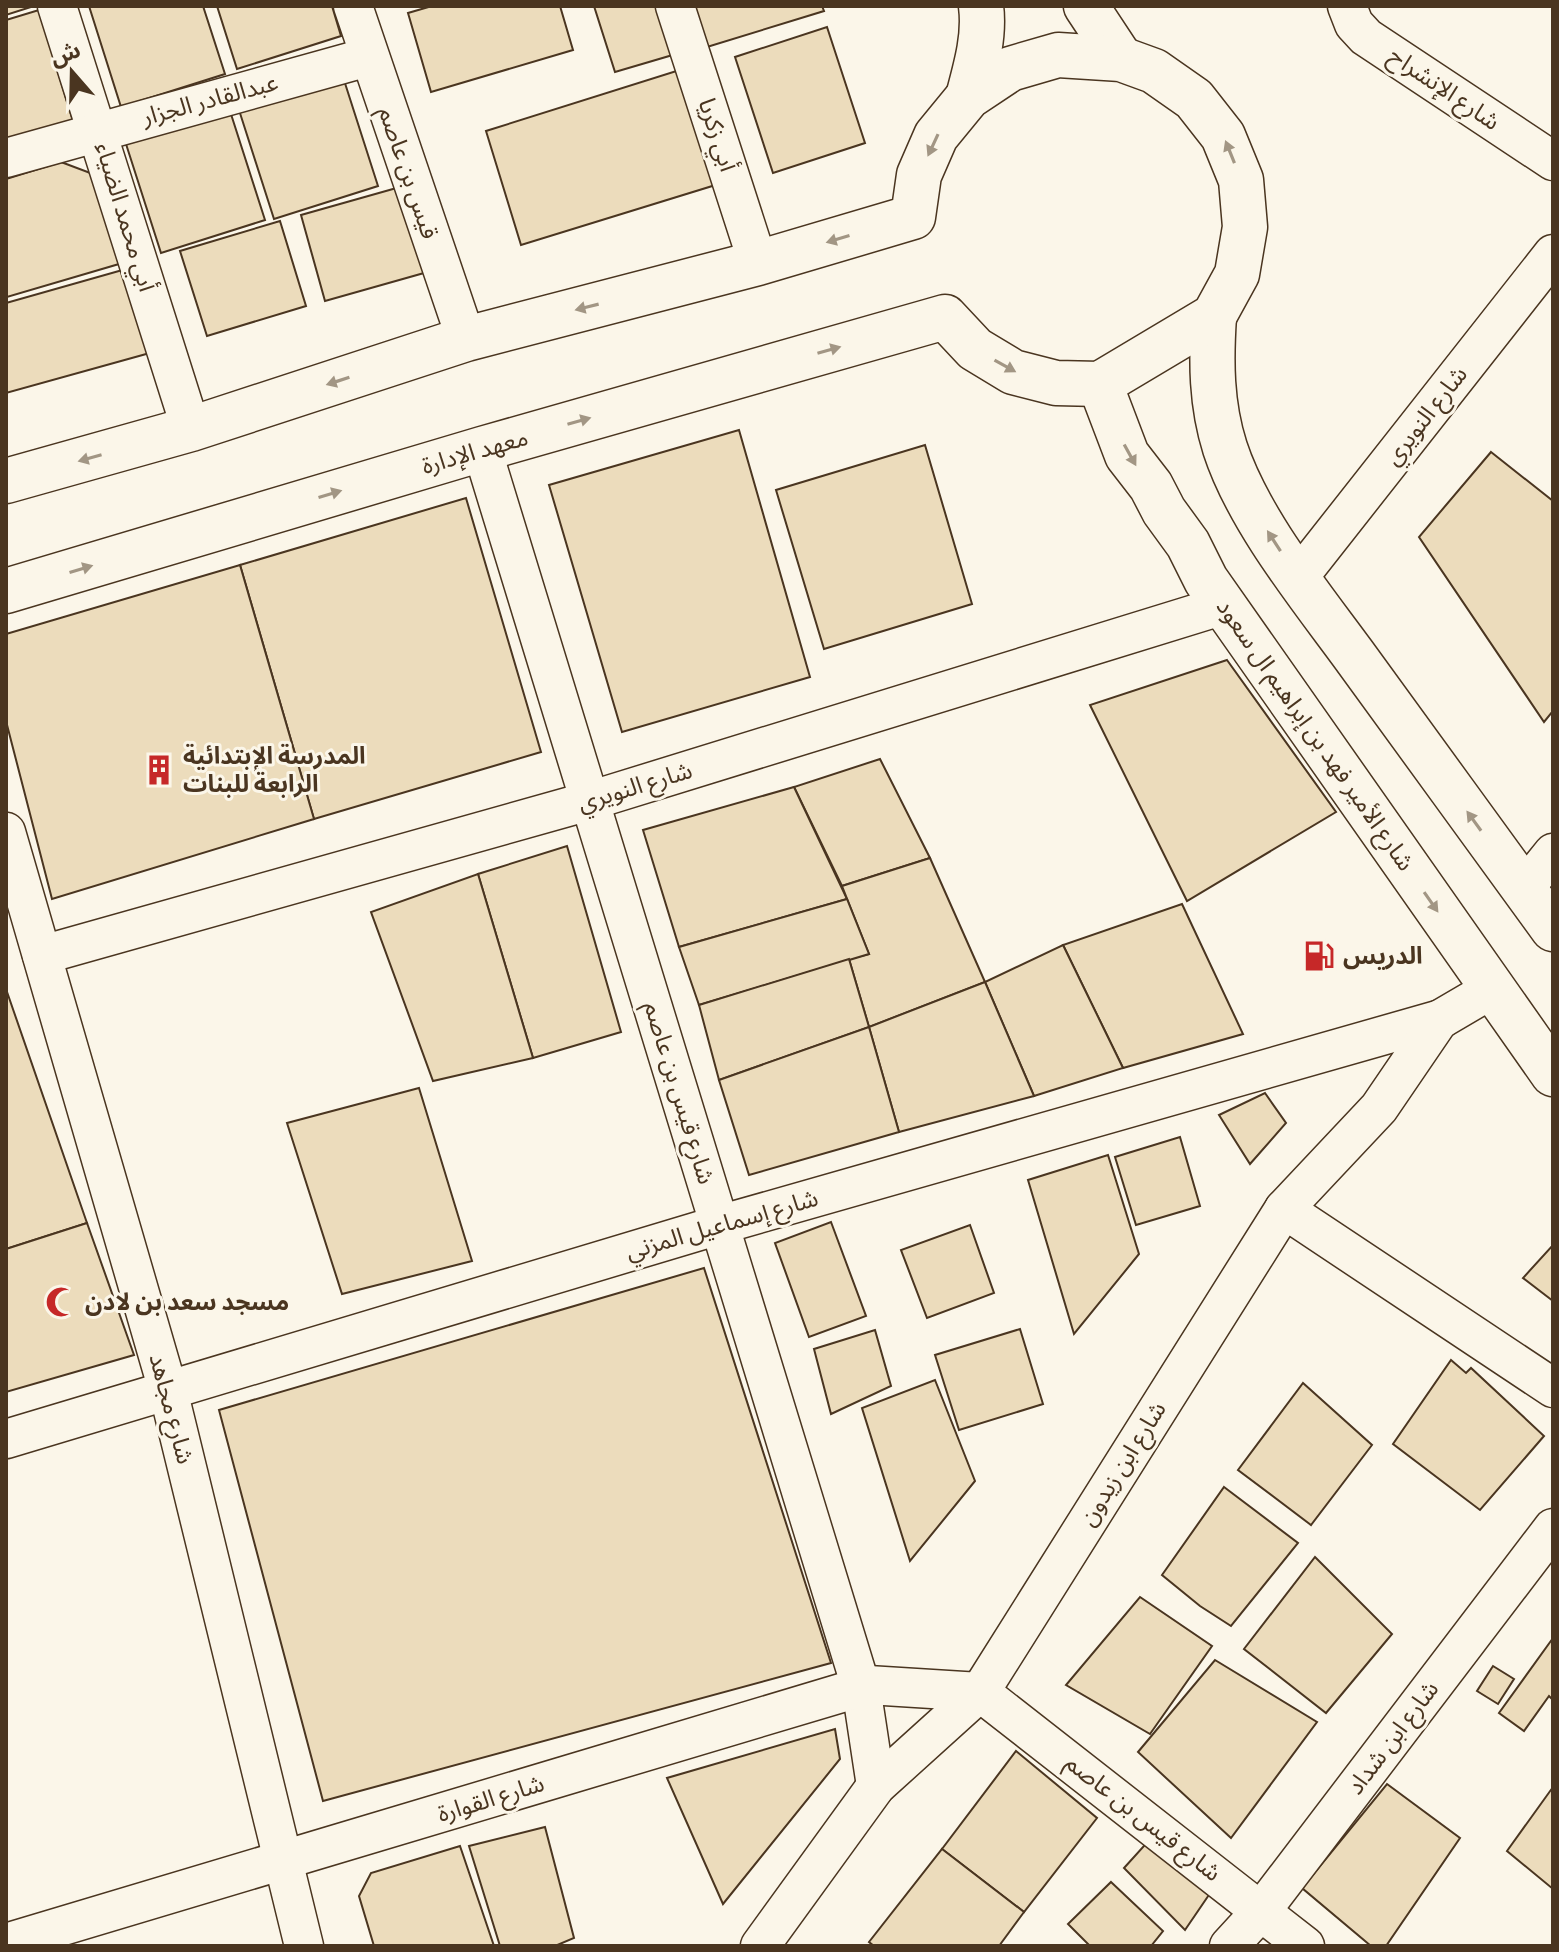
<svg xmlns="http://www.w3.org/2000/svg" width="1559" height="1952" font-family="'Source Sans 3','Noto Sans Arabic',sans-serif">
<style>
.building{fill:#ecdcbc;stroke:#4a3520;stroke-width:2}
.lines{fill:none;stroke-linecap:round;stroke-linejoin:round}
.minor-casing{stroke:#4a3520;stroke-width:41}
.major-casing{stroke:#4a3520;stroke-width:47}
.minor{stroke:#fbf6e9;stroke-width:38}
.major{stroke:#fbf6e9;stroke-width:44}
.oneway{fill:#a29684}
.labels{text-anchor:middle;dominant-baseline:central;stroke-width:6;stroke-linejoin:round;paint-order:stroke}
.street-label{font-size:24px;fill:#4a3520;stroke:#fbf6e9}
.poi-label{font-size:24px;font-weight:bold;fill:#4a3520;stroke:#fbf6e9;text-anchor:start}
</style>
<rect width="100%" height="100%" fill="#fbf6e9"/>
<g class="building">
<polygon points="6,6 34,6 6,15"/>
<polygon points="89,6 203,6 225,74 121,107"/>
<polygon points="217,6 332,6 341,36 237,69"/>
<polygon points="432,6 560,6 573,50 431,92 408,13"/>
<polygon points="594,6 661,6 676,54 615,72"/>
<polygon points="695,6 822,6 824,11 707,47"/>
<polygon points="39,10 73,121 6,142 6,20"/>
<polygon points="827,27 865,143 773,173 735,57"/>
<polygon points="686,68 722,183 521,245 486,131"/>
<polygon points="343,77 378,186 274,219 239,110"/>
<polygon points="230,111 265,220 161,253 126,144"/>
<polygon points="61,162 93,174 119,264 7,297 6,179"/>
<polygon points="400,187 424,273 325,301 301,215"/>
<polygon points="280,221 306,306 207,336 180,251"/>
<polygon points="133,267 157,351 6,393 6,303"/>
<polygon points="739,430 810,677 622,732 549,485"/>
<polygon points="925,445 972,604 824,649 776,490"/>
<polygon points="1491,452 1553,501 1553,711 1544,722 1419,537"/>
<polygon points="466,498 541,752 314,819 240,565"/>
<polygon points="240,565 314,819 52,899 6,721 6,634"/>
<polygon points="1227,660 1336,812 1187,901 1090,705"/>
<polygon points="880,759 930,858 842,886 794,787"/>
<polygon points="794,787 847,899 679,947 643,830"/>
<polygon points="567,846 621,1032 533,1058 478,874"/>
<polygon points="930,858 985,982 869,1027 849,959 869,954 842,886"/>
<polygon points="478,874 533,1058 433,1081 371,912"/>
<polygon points="847,899 869,954 699,1005 679,947"/>
<polygon points="1182,904 1243,1034 1123,1068 1063,945"/>
<polygon points="1063,945 1123,1068 1034,1096 985,982"/>
<polygon points="849,959 869,1027 719,1080 699,1005"/>
<polygon points="985,982 1034,1096 899,1132 869,1027"/>
<polygon points="6,989 87,1223 6,1249"/>
<polygon points="869,1027 899,1132 749,1175 719,1080"/>
<polygon points="419,1088 472,1261 342,1294 287,1123"/>
<polygon points="1265,1093 1286,1123 1250,1164 1219,1115"/>
<polygon points="1180,1137 1200,1206 1136,1225 1115,1157"/>
<polygon points="1108,1155 1139,1254 1074,1334 1028,1180"/>
<polygon points="831,1222 866,1316 809,1337 775,1243"/>
<polygon points="87,1223 134,1355 6,1392 6,1249"/>
<polygon points="970,1225 994,1293 927,1318 901,1250"/>
<polygon points="1553,1245 1553,1301 1523,1278"/>
<polygon points="704,1268 831,1663 323,1801 219,1410"/>
<polygon points="1020,1329 1043,1404 959,1430 935,1355"/>
<polygon points="875,1330 891,1386 831,1414 814,1349"/>
<polygon points="1451,1360 1466,1373 1471,1368 1544,1436 1480,1510 1393,1444"/>
<polygon points="935,1380 975,1481 910,1561 862,1408"/>
<polygon points="1303,1383 1372,1445 1311,1525 1238,1470"/>
<polygon points="1224,1487 1298,1543 1231,1626 1200,1606 1162,1575"/>
<polygon points="1315,1557 1392,1634 1326,1713 1244,1649"/>
<polygon points="1140,1597 1212,1646 1150,1734 1066,1685"/>
<polygon points="1553,1638 1553,1700 1549,1696 1524,1731 1499,1713"/>
<polygon points="1215,1660 1317,1722 1231,1838 1138,1752"/>
<polygon points="1493,1666 1514,1679 1498,1704 1477,1691"/>
<polygon points="835,1729 840,1759 723,1904 667,1778"/>
<polygon points="1016,1751 1097,1818 1024,1912 942,1849"/>
<polygon points="1387,1784 1460,1838 1386,1946 1371,1946 1302,1888"/>
<polygon points="1553,1787 1553,1889 1507,1851"/>
<polygon points="545,1827 574,1938 555,1946 500,1946 469,1846"/>
<polygon points="1152,1837 1215,1886 1185,1930 1124,1868"/>
<polygon points="460,1846 494,1946 374,1946 359,1896 371,1873"/>
<polygon points="942,1849 1024,1912 999,1946 874,1946 869,1942"/>
<polygon points="1111,1882 1163,1931 1151,1946 1090,1946 1068,1924"/>
</g>
<g class="lines">
<g class="minor-casing">
<g id="minor">
<polyline points="57,6 191,429"/>
<polyline points="353,6 466,339"/>
<polyline points="675,6 758,263"/>
<polyline points="1347,6 1354,24 1366,37 1553,161"/>
<polyline points="6,158 368,57"/>
<polyline points="482,449 861,1687 876,1786"/>
<polyline points="1298,578 1553,254"/>
<polyline points="6,832 168,1390 304,1946"/>
<polyline points="1524,889 1553,853"/>
<polyline points="42,955 589,801 1224,605"/>
<polyline points="1284,1209 1553,1388"/>
<polyline points="6,1439 719,1225 1441,1019"/>
<polyline points="6,1943 868,1685 980,1692 1305,1946"/>
<polyline points="760,1946 876,1786 980,1692 1284,1209 1379,1108 1439,1020 1492,989"/>
<polyline points="1229,1946 1262,1910 1553,1528"/>
</g>
</g>
<g class="major-casing">
<g id="major">
<polyline points="1086,6 1121,59"/>
<path d="M968,97c8,-30 17,-61 13,-91"/>
<path d="M1214,316c-3,45 -3,88 11,132 23,71 84,146 128,206 67,92 133,183 200,275"/>
<polyline points="1100,384 1127,455 1151,486 1164,511 1188,544 1206,580 1553,1074"/>
<polyline points="6,481 191,429 466,339 758,263 913,217 919,175 936,136 968,97 1010,69 1058,55 1121,59 1154,71 1194,99 1223,136 1241,180 1245,227 1237,274 1214,316 1100,384 1056,383 1013,372 975,349 945,317 482,449 6,591"/>
</g>
</g>
<use href="#minor" class="minor"/>
<use href="#major" class="major"/>
</g>
<defs><path id="oneway-solid" d="M-6-.8H1V-3.2L6.5 0L1 3.2V.8H-6Z" transform="scale(2)"/></defs>
<g class="oneway">
<use href="#oneway-solid" transform="translate(933 145) rotate(115)"/>
<use href="#oneway-solid" transform="translate(1230 152) rotate(-112)"/>
<use href="#oneway-solid" transform="translate(838 239) rotate(163)"/>
<use href="#oneway-solid" transform="translate(587 307) rotate(166)"/>
<use href="#oneway-solid" transform="translate(829 350) rotate(-16)"/>
<use href="#oneway-solid" transform="translate(1005 366) rotate(29)"/>
<use href="#oneway-solid" transform="translate(338 381) rotate(162)"/>
<use href="#oneway-solid" transform="translate(579 421) rotate(-16)"/>
<use href="#oneway-solid" transform="translate(1130 455) rotate(61)"/>
<use href="#oneway-solid" transform="translate(90 458) rotate(164)"/>
<use href="#oneway-solid" transform="translate(330 494) rotate(-17)"/>
<use href="#oneway-solid" transform="translate(1274 541) rotate(-123)"/>
<use href="#oneway-solid" transform="translate(81 569) rotate(-17)"/>
<use href="#oneway-solid" transform="translate(1474 821) rotate(-126)"/>
<use href="#oneway-solid" transform="translate(1431 902) rotate(55)"/>
</g>
<defs>
<g id="building-bare" transform="scale(2.4)"><path d="M-4-6H4V6H1V3H-1V6H-4ZM-2.5-4.3h1.7v1.8h-1.7ZM.8-4.3h1.7v1.8H.8ZM-2.5-1h1.7V.8h-1.7ZM.8-1h1.7V.8H.8Z" fill="#c62828" stroke="#fbf6e9" stroke-width="2.5" paint-order="stroke"/></g>
<g id="fuel-bare" transform="scale(2.4)"><path d="M-5.5-6h7V0h2V4h1.3V-2.5L3-4.5l.8-.8L6-3V5H2.5V1h-1V6h-7ZM-4.2-4.7v3.2H.2V-4.7Z" fill="#c62828" stroke="#fbf6e9" stroke-width="2.5" paint-order="stroke"/></g>
<g id="mosque-bare" transform="scale(2.4)"><path d="M3.5-4.9A6 6 0 1 0 3.5 4.9A5 5 0 1 1 3.5-4.9Z" fill="#c62828" stroke="#fbf6e9" stroke-width="2.5" paint-order="stroke"/></g>
</defs>
<g fill-rule="evenodd">
<use href="#building-bare" x="159" y="770"/>
<use href="#fuel-bare" x="1319" y="956"/>
<use href="#mosque-bare" x="61" y="1302"/>
</g>
<g class="labels">
<g class="street-label">
<text transform="translate(1444 89) rotate(34)">شارع الإنشراح</text>
<text transform="translate(210 100) rotate(-15)">عبدالقادر الجزار</text>
<text transform="translate(717 135) rotate(72)">أبي زكريا</text>
<text transform="translate(408 173) rotate(71)">قيس بن عاصم</text>
<text transform="translate(125 217) rotate(73)">أبي محمد الضياء</text>
<text transform="translate(1426 416) rotate(-52)">شارع النويري</text>
<text transform="translate(475 452) rotate(-16)">معهد الإدارة</text>
<text transform="translate(1315 735) rotate(55)">شارع الأمير فهد بن إبراهيم ال سعود</text>
<text transform="translate(635 787) rotate(-17)">شارع النويري</text>
<text transform="translate(679 1093) rotate(73)">شارع قيس بن عاصم</text>
<text transform="translate(722 1225) rotate(-16)">شارع إسماعيل المزني</text>
<text transform="translate(171 1409) rotate(75)">شارع مجاهد</text>
<text transform="translate(1123 1464) rotate(-58)">شارع ابن زيدون</text>
<text transform="translate(1393 1738) rotate(-53)">شارع ابن شداد</text>
<text transform="translate(491 1799) rotate(-17)">شارع القوارة</text>
<text transform="translate(1143 1818) rotate(38)">شارع قيس بن عاصم</text>
</g>
<g class="poi-label">
<text x="183" y="756">المدرسة الإبتدائية<tspan x="183" dy="28">الرابعة للبنات</tspan></text>
<text x="1343" y="956">الدريس</text>
<text x="85" y="1302">مسجد سعد بن لادن</text>
</g>
</g>
<rect width="1559" height="1952" fill="none" stroke="#4a3520" stroke-width="16"/>
<g transform="translate(72 72) rotate(340)" stroke="#fbf6e9" stroke-width="6" paint-order="stroke">
<path d="M0-6L14 30L0 20L-14 30Z" fill="#4a3520"/>
<text y="-12" font-size="22" font-weight="bold" text-anchor="middle" fill="#4a3520">ش</text>
</g>
</svg>
